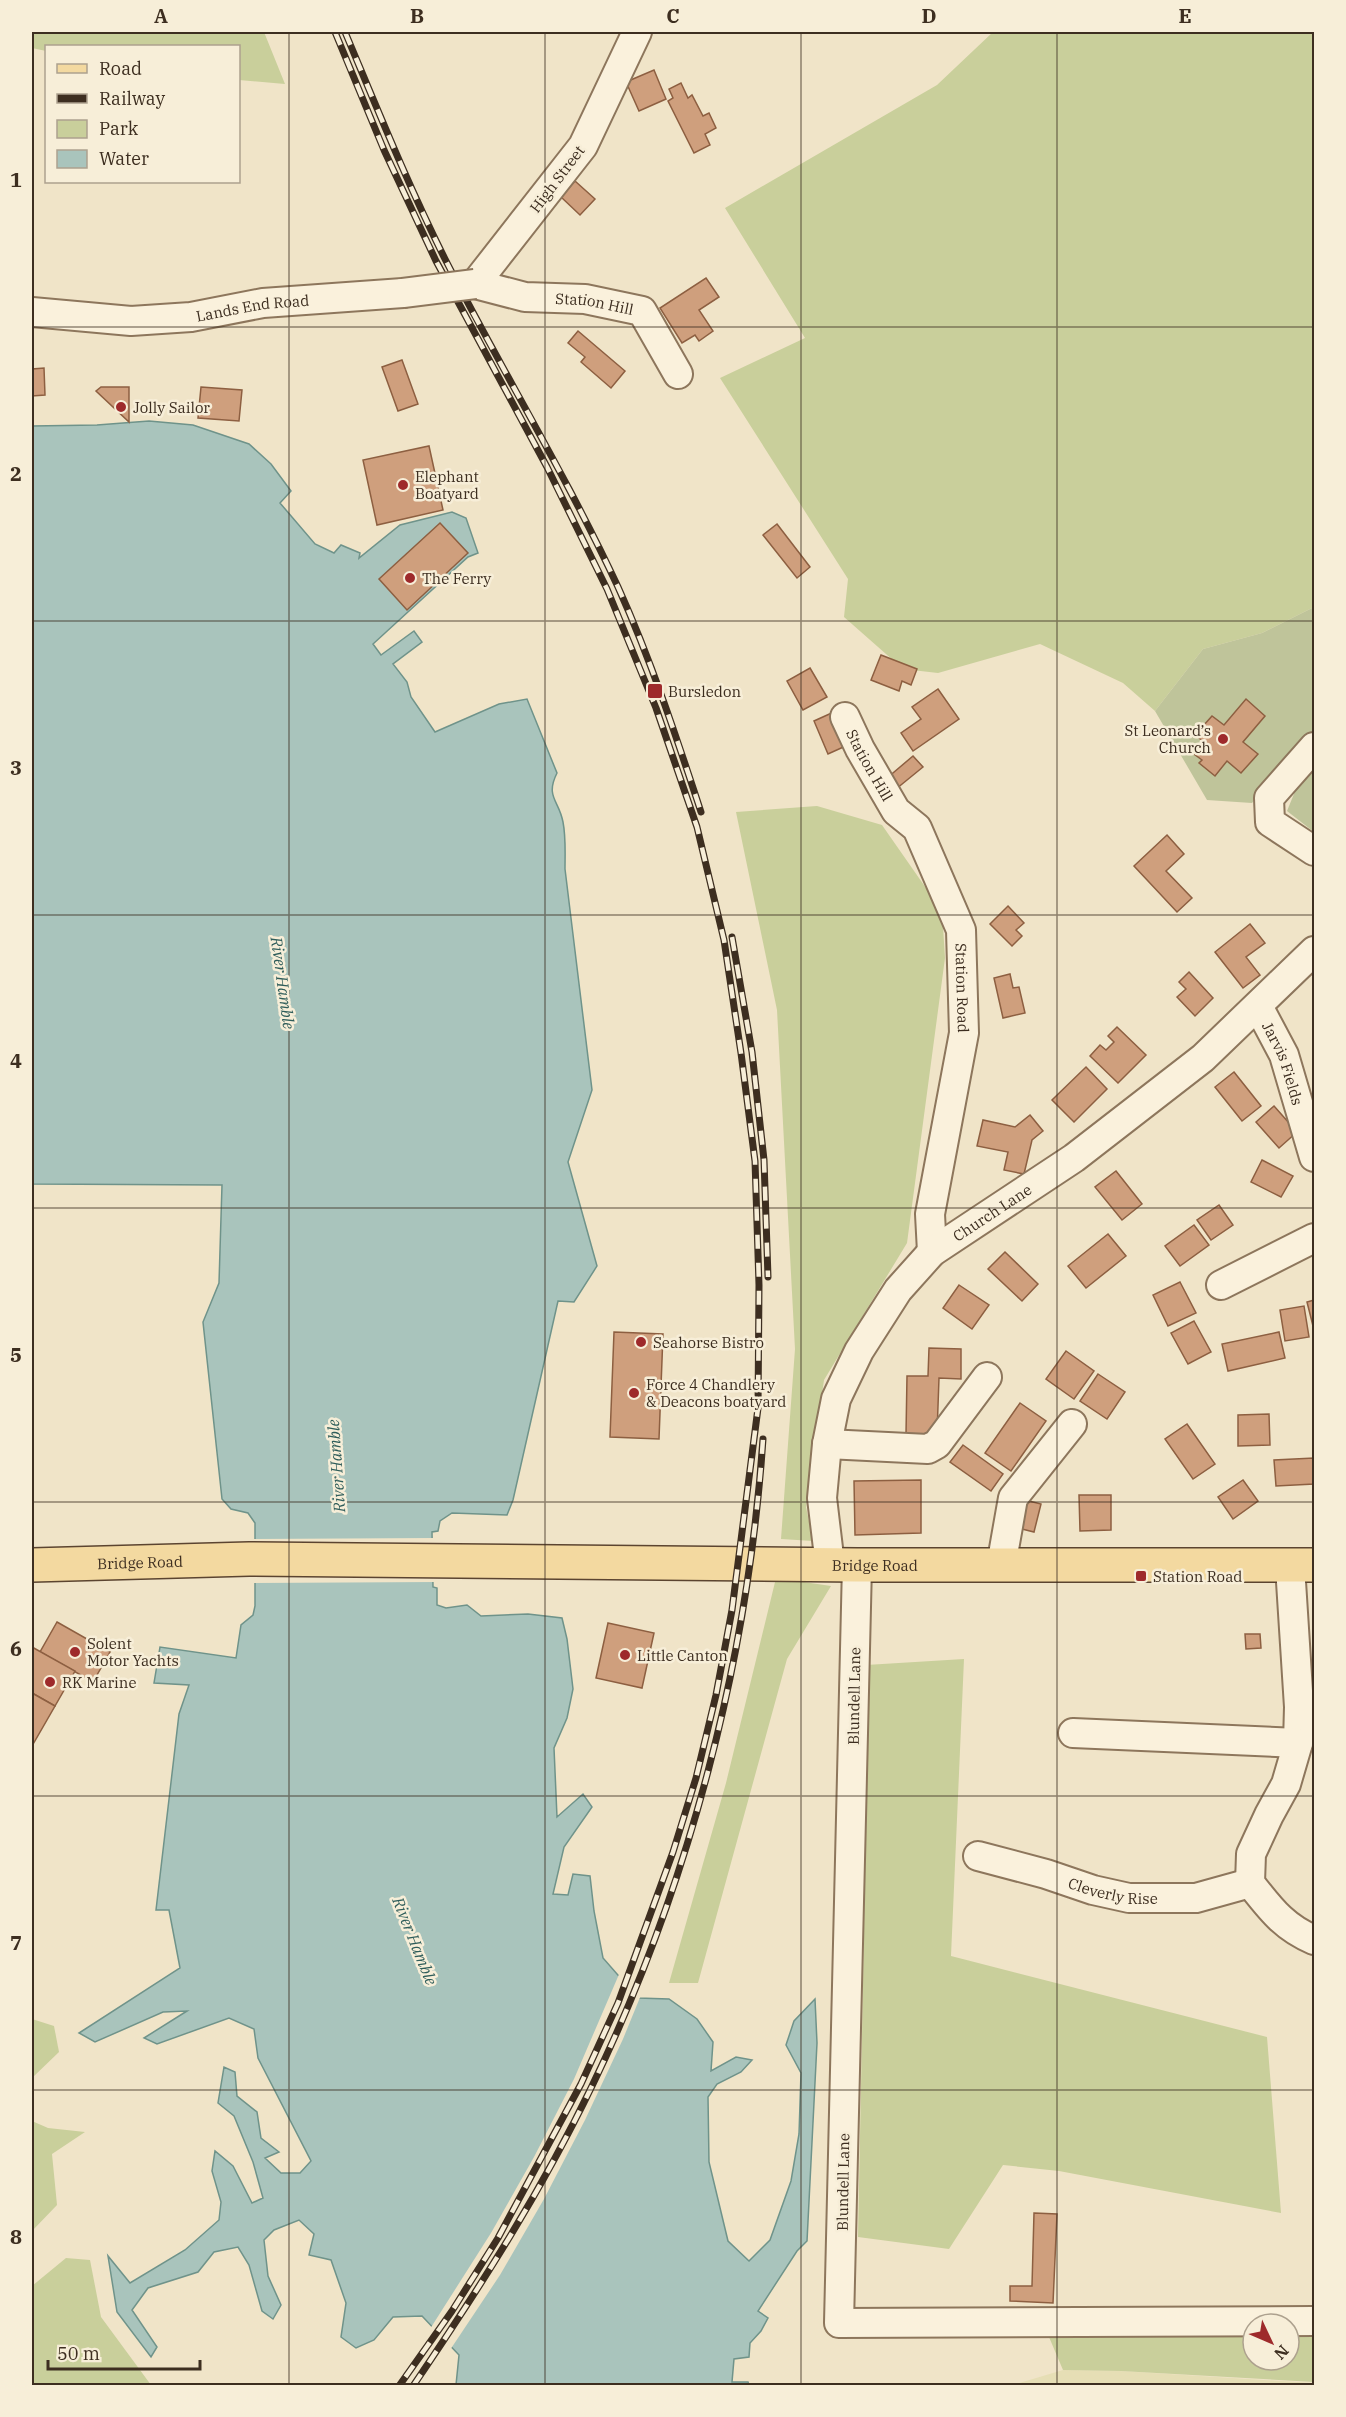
<svg xmlns="http://www.w3.org/2000/svg" width="1346" height="2417" font-family="'IBM Plex Serif',serif">
<style>
.farmland{fill:#e6deb5}
.green{fill:#c9cf9b}
.cemetery{fill:#bfc49a}
.water{fill:#a9c4bc;stroke:#6f938a;stroke-width:1.5}
.pier{fill:#f0e4c8}
.building{fill:#cf9f7d;stroke:#8d5f41;stroke-width:1.5}
.lines{fill:none;stroke-linecap:round;stroke-linejoin:round}
.minor-casing{stroke:#8d765c;stroke-width:32}
.major-casing{stroke:#5b4430;stroke-width:36}
.minor{stroke:#faf1dc;stroke-width:28}
.major{stroke:#f3d9a0;stroke-width:33}
.rail-casing{stroke:#3d2e20;stroke-width:7}
.rail{stroke:#f7eed8;stroke-width:4.5;stroke-dasharray:14;stroke-linecap:butt}
.minor-bridge-casing{stroke:#8d765c;stroke-width:32;stroke-linecap:butt}
.minor-bridge{stroke:#faf1dc;stroke-width:28}
.grid{fill:none;stroke:#3d2e20;stroke-width:1.5;stroke-opacity:0.55}
.poi-dot{fill:#9e2a2b;stroke:#f7eed8;stroke-width:2}
.labels{text-anchor:middle;dominant-baseline:central;stroke-width:5;stroke-linejoin:round;paint-order:stroke}
.street-label{font-size:15px;fill:#3d2e20;stroke:#f7eed8}
.poi-label{font-size:15px;fill:#3d2e20;stroke:#f7eed8;text-anchor:start}
.water-label{font-size:16px;font-style:italic;fill:#2f5d5a;stroke:#f7eed8}
.neatline{fill:none;stroke:#3d2e20;stroke-width:2}
.grid-label{font-size:20px;text-anchor:middle;font-weight:bold;fill:#3d2e20}
</style>
<rect width="100%" height="100%" fill="#f0e4c8"/>
<polygon class="farmland" points="1063,2370 1121,2371 1314,2383 1314,2386 1009,2386"/>
<g class="green">
<polygon points="32,32 264,32 285,84 239,80 238,46 46,46 46,51 32,48"/>
<polygon points="993,32 1314,32 1314,607 1262,633 1203,649 1155,711 1123,683 1040,644 938,673 903,669 844,617 848,579 720,378 805,338 725,208 937,85"/>
<polygon points="817,806 882,825 942,911 945,958 907,1243 824,1380 806,1507 813,1541 781,1539 795,1349 777,1010 736,812"/>
<polygon points="776,1578 831,1586 787,1659 698,1983 669,1983 726,1783"/>
<polygon points="964,1659 951,1956 1267,2037 1281,2213 1059,2171 1003,2165 949,2249 858,2237 864,1934 866,1665"/>
<polygon points="32,2019 54,2026 59,2052 32,2078"/>
<polygon points="32,2121 48,2128 85,2132 52,2154 57,2205 32,2231"/>
<polygon points="66,2258 90,2260 101,2317 151,2385 32,2385 32,2286"/>
<polygon points="1289,2334 1314,2334 1314,2382 1121,2371 1063,2370 1049,2337 1253,2335 1253,2360 1289,2360"/>
</g>
<g class="cemetery">
<polygon points="1314,607 1314,729 1252,803 1207,800 1155,711 1203,649 1262,633"/>
<polygon points="1314,760 1314,832 1287,811 1300,779"/>
</g>
<path class="water" d="M149,421l44,4 56,19 22,20 20,27 -11,12 35,41 19,9 7,-8 19,8 -1,5 41,-33 52,-13 14,6 12,35 -10,4 -95,87 8,11 33,-24 8,11 -29,22 14,18 4,15 24,35 64,-28 28,-5 30,74c-12,24 2,27 6,49 3,15 2,31 2,47l27,221 -24,72 29,104 -23,36 -16,-1 -45,199 -6,15 -55,-2 -12,8 -2,10 -6,1 1,55 4,1v17l9,3 21,-3 14,11 47,-2 34,4 5,21 6,50 -6,29 -13,30 3,69 26,-23 9,13 -28,40 -11,47 15,1 5,-21 17,2 4,35 9,47 35,40 31,1 28,20 16,23 -2,29 25,-14 16,3 -11,12 -24,12 -9,13 1,65 19,79 21,20 21,-21 21,-59 8,-47 2,-61 -15,-28 8,-24 21,-22 2,44 -10,198 -10,10 -39,60 10,7 -7,13 -11,12 -1,14 -15,2 -2,23h16l1,3h-293l3,-30 -37,-39 -29,1 -19,23 -18,8 -15,-11 5,-34 -15,-43 -22,-5 5,-21 -15,-14 -25,10 -10,10 4,36 13,29 -8,14 -11,-8 -13,-46 -11,-18 -24,5 -16,20 -50,16 -16,22 25,37 -6,10 -34,-45 -9,-56 22,27 55,-33 34,-30 2,-18 -9,-31 3,-20 18,15 19,37 11,-5 -10,-36 -19,-46 -16,-13 6,-36 11,5 2,24 20,16 4,26 18,14 -14,6 16,15h19l11,-12 -53,-103 -4,-29 -25,-11 -72,26 -13,-6 43,-27 -24,1 -68,30 -16,-9 101,-65 -11,-58h-13l23,-196 10,-29 -35,-2 6,-36 76,11 5,-33 12,-10 2,-9v-83l-7,-10 -17,-4 -9,-10 -19,-177 16,-39 3,-98 -190,-1v-758l65,-1z"/>
<g class="pier">
<polygon points="435,1538 436,1582 252,1583 252,1539"/>
<polygon points="620,1972 641,1995 623,2039 585,2120 544,2199 500,2275 450,2350 430,2329 491,2233 534,2157 574,2079"/>
</g>
<g class="building">
<polygon points="654,70 666,99 639,111 626,82"/>
<polygon points="681,83 688,98 692,95 703,116 709,113 716,128 705,134 710,145 694,153 668,101 673,98 669,89"/>
<polygon points="575,181 595,199 580,215 561,197"/>
<polygon points="706,278 719,297 699,310 713,331 699,341 695,335 682,343 660,308"/>
<polygon points="578,331 625,371 611,388 581,362 585,357 568,343"/>
<polygon points="402,360 418,404 398,411 382,367"/>
<polygon points="44,368 45,395 32,396 32,369"/>
<polygon points="101,387 129,387 129,422 96,391"/>
<polygon points="201,387 242,390 239,421 198,418"/>
<polygon points="429,446 443,510 377,525 363,460"/>
<polygon points="440,523 468,553 407,610 379,579"/>
<polygon points="777,524 810,567 797,578 763,535"/>
<polygon points="881,655 917,669 911,685 902,681 899,691 871,680"/>
<polygon points="810,668 827,697 803,710 787,681"/>
<polygon points="938,689 959,719 913,751 901,733 921,719 912,707"/>
<polygon points="1246,699 1265,716 1243,742 1258,754 1241,773 1227,761 1215,776 1199,763 1202,760 1194,754 1204,742 1195,735 1212,716 1224,725"/>
<polygon points="836,711 850,744 828,754 814,721"/>
<polygon points="913,756 923,767 896,789 887,778"/>
<polygon points="1167,835 1184,854 1166,871 1192,898 1177,912 1134,866"/>
<polygon points="1008,906 1024,923 1016,930 1022,936 1012,946 990,924"/>
<polygon points="1250,924 1265,943 1246,957 1260,975 1243,988 1215,952"/>
<polygon points="1189,972 1213,998 1195,1016 1177,997 1186,989 1179,982"/>
<polygon points="1010,974 1013,988 1019,987 1025,1013 1003,1018 994,978"/>
<polygon points="1117,1027 1146,1055 1118,1083 1090,1056 1100,1045 1106,1050 1114,1042 1108,1036"/>
<polygon points="1086,1067 1107,1089 1074,1122 1052,1100"/>
<polygon points="1234,1072 1261,1106 1242,1121 1215,1087"/>
<polygon points="1274,1106 1297,1132 1279,1148 1256,1122"/>
<polygon points="1030,1115 1043,1131 1032,1140 1024,1174 1004,1170 1008,1152 977,1146 983,1120 1015,1127"/>
<polygon points="1262,1160 1293,1176 1281,1197 1251,1182"/>
<polygon points="1116,1171 1142,1204 1122,1220 1095,1187"/>
<polygon points="1219,1205 1233,1225 1211,1240 1197,1220"/>
<polygon points="1194,1225 1209,1245 1180,1266 1165,1246"/>
<polygon points="1108,1234 1126,1256 1086,1288 1068,1266"/>
<polygon points="1005,1252 1038,1284 1022,1301 988,1269"/>
<polygon points="1180,1282 1196,1313 1168,1326 1153,1295"/>
<polygon points="959,1285 989,1305 972,1329 943,1308"/>
<polygon points="1314,1300 1314,1330 1307,1302"/>
<polygon points="1304,1306 1309,1337 1285,1341 1280,1310"/>
<polygon points="1194,1321 1211,1352 1188,1364 1171,1333"/>
<polygon points="614,1332 663,1334 659,1439 610,1437"/>
<polygon points="1279,1332 1285,1358 1228,1371 1222,1344"/>
<polygon points="929,1348 961,1349 961,1379 939,1378 937,1434 906,1434 907,1376 928,1376"/>
<polygon points="1066,1351 1094,1371 1074,1399 1046,1379"/>
<polygon points="1098,1374 1125,1392 1107,1419 1080,1401"/>
<polygon points="1020,1403 1046,1421 1011,1471 985,1453"/>
<polygon points="1269,1414 1270,1445 1238,1446 1238,1415"/>
<polygon points="1187,1424 1215,1464 1193,1479 1165,1439"/>
<polygon points="963,1445 1003,1474 991,1491 950,1462"/>
<polygon points="1314,1458 1314,1484 1276,1486 1274,1460"/>
<polygon points="921,1480 921,1533 855,1535 854,1481"/>
<polygon points="1243,1480 1258,1501 1233,1519 1218,1497"/>
<polygon points="1079,1495 1111,1495 1111,1530 1080,1531"/>
<polygon points="1021,1499 1041,1504 1034,1532 1014,1527"/>
<polygon points="57,1622 110,1652 93,1682 40,1652"/>
<polygon points="608,1623 654,1633 642,1688 596,1678"/>
<polygon points="1245,1634 1260,1634 1261,1648 1246,1649"/>
<polygon points="32,1647 75,1671 55,1706 32,1693"/>
<polygon points="32,1693 55,1706 32,1746"/>
<polygon points="1034,2213 1057,2214 1053,2303 1010,2301 1010,2286 1032,2286"/>
</g>
<g class="lines">
<g class="minor-casing">
<g id="minor">
<path id="s1" d="M637,32l-54,114 -108,138 50,13 60,2 57,12 36,63"/>
<path id="s2" d="M32,312l99,9 60,-4 72,-14 140,-10"/>
<path id="s3" d="M845,717l15,32 36,62 21,17 44,102 3,103 -34,181 2,38"/>
<polyline points="1314,747 1269,798 1270,822 1314,851"/>
<path id="s4" d="M1258,1006l26,49 30,102"/>
<polyline points="1221,1285 1314,1238"/>
<polyline points="827,1444 928,1449 937,1444 987,1377"/>
<path id="s5" d="M830,1565l-8,-67 5,-54 9,-45 23,-48 39,-61 34,-38 142,-94 129,-100 111,-107"/>
<polyline points="857,1565 839,2323 1314,2321"/>
<polyline points="1001,1566 1013,1498 1072,1424"/>
<path d="M1290,1566l9,141 -1,36 -12,41 -17,31 -18,39 -1,29c20,25 33,44 64,57"/>
<polyline points="1073,1733 1298,1743"/>
<path id="s6" d="M978,1856l68,18 47,16 36,8h67l54,-15"/>
</g>
</g>
<g class="major-casing">
<g id="major">
<path id="s7" d="M32,1565l217,-6 608,6h457"/>
</g>
</g>
<use href="#minor" class="minor"/>
<use href="#major" class="major"/>
<g class="rail-casing">
<g id="rail">
<polyline points="335,32 384,150 436,261 547,467 607,589 656,708 697,827 724,940 741,1053 755,1161 759,1285 758,1408 732,1610 716,1695 696,1778 673,1852 618,2003 581,2084 498,2238 452,2311 399,2386"/>
<path d="M345,32c32,76 63,153 100,227 56,110 121,216 173,328 33,73 58,149 83,225"/>
<polyline points="732,937 752,1052 764,1160 768,1277"/>
<path d="M413,2386c66,-97 128,-194 179,-300 97,-200 156,-426 171,-647"/>
</g>
</g>
<use href="#rail" class="rail"/>
<g class="minor-bridge-casing">
<polyline id="minor-bridge" points="403,293 475,284"/>
</g>
<use href="#minor-bridge" class="minor-bridge"/>
</g>
<path class="grid" d="M289,32v2354M545,32v2354M801,32v2354M1057,32v2354M32,327h1282M32,621h1282M32,915h1282M32,1208h1282M32,1502h1282M32,1796h1282M32,2090h1282"/>
<g class="poi-dot">
<circle cx="121" cy="407" r="6"/>
<circle cx="403" cy="485" r="6"/>
<circle cx="410" cy="578" r="6"/>
<rect x="647" y="683" width="16" height="16" rx="3"/>
<circle cx="1223" cy="739" r="6"/>
<circle cx="641" cy="1342" r="6"/>
<circle cx="634" cy="1393" r="6"/>
<rect x="1135" y="1570" width="12" height="12" rx="3"/>
<circle cx="75" cy="1652" r="6"/>
<circle cx="625" cy="1655" r="6"/>
<circle cx="50" cy="1682" r="6"/>
</g>
<g class="labels">
<g class="street-label">
<text transform="translate(557 179) rotate(-53)">High Street</text>
<text stroke="none"><textPath href="#s1" startOffset="423">Station Hill</textPath></text>
<text stroke="none"><textPath href="#s2" startOffset="222">Lands End Road</textPath></text>
<text stroke="none"><textPath href="#s3" startOffset="54">Station Hill</textPath></text>
<text stroke="none"><textPath href="#s3" startOffset="303">Station Road</textPath></text>
<text stroke="none"><textPath href="#s4" startOffset="63">Jarvis Fields</textPath></text>
<text stroke="none"><textPath href="#s5" startOffset="416">Church Lane</textPath></text>
<text stroke="none"><textPath href="#s7" startOffset="108">Bridge Road</textPath></text>
<text stroke="none"><textPath href="#s7" startOffset="843">Bridge Road</textPath></text>
<text transform="translate(854 1696) rotate(-89)">Blundell Lane</text>
<text stroke="none"><textPath href="#s6" startOffset="140">Cleverly Rise</textPath></text>
<text transform="translate(843 2182) rotate(-89)">Blundell Lane</text>
</g>
<g class="poi-label">
<text x="133" y="407">Jolly Sailor</text>
<text x="415" y="476">Elephant<tspan x="415" dy="17">Boatyard</tspan></text>
<text x="422" y="578">The Ferry</text>
<text x="668" y="691">Bursledon</text>
<text x="1211" y="730" text-anchor="end">St Leonard’s<tspan x="1211" dy="17">Church</tspan></text>
<text x="653" y="1342">Seahorse Bistro</text>
<text x="646" y="1384">Force 4 Chandlery<tspan x="646" dy="17">&amp; Deacons boatyard</tspan></text>
<text x="1153" y="1576">Station Road</text>
<text x="87" y="1643">Solent<tspan x="87" dy="17">Motor Yachts</tspan></text>
<text x="637" y="1655">Little Canton</text>
<text x="62" y="1682">RK Marine</text>
</g>
<g class="water-label">
<text transform="translate(283 983) rotate(82)">River Hamble</text>
<text transform="translate(336 1466) rotate(-94)">River Hamble</text>
<text transform="translate(415 1941) rotate(68)">River Hamble</text>
</g>
</g>
<rect width="1346" height="2417" fill="none" stroke="#f7eed8" stroke-width="66"/>
<rect x="45" y="45" width="195" height="138" fill="#f7eed8" stroke="#ada18e" stroke-width="1.5"/>
<rect x="57" y="64" width="30" height="9" fill="#f3d9a0" stroke="#ada18e" stroke-width="1.5"/>
<text x="99" y="75" font-size="18" fill="#3d2e20">Road</text>
<rect x="57" y="94" width="30" height="9" fill="#3d2e20" stroke="#ada18e" stroke-width="1.5"/>
<text x="99" y="105" font-size="18" fill="#3d2e20">Railway</text>
<rect x="57" y="120" width="30" height="18" fill="#c9cf9b" stroke="#ada18e" stroke-width="1.5"/>
<text x="99" y="135" font-size="18" fill="#3d2e20">Park</text>
<rect x="57" y="150" width="30" height="18" fill="#a9c4bc" stroke="#ada18e" stroke-width="1.5"/>
<text x="99" y="165" font-size="18" fill="#3d2e20">Water</text>
<g transform="translate(1271 2342) rotate(134)"><circle r="28" fill="#f7eed8" stroke="#ada18e" stroke-width="1.5"/>
<path d="M0-4.5L10 22L0 15L-10 22Z" fill="#9e2a2b"/>
<text y="-9" font-size="16" font-weight="bold" text-anchor="middle" fill="#3d2e20">N</text>
</g>
<path d="M48 2360v9h152v-9" fill="none" stroke="#3d2e20" stroke-width="3"/>
<text x="57" y="2360" font-size="18" fill="#3d2e20" stroke="#f7eed8" stroke-width="4.5" paint-order="stroke">50 m</text>
<rect x="33" y="33" width="1280" height="2351" class="neatline"/>
<g class="grid-label">
<text x="161" y="23">A</text>
<text x="417" y="23">B</text>
<text x="673" y="23">C</text>
<text x="929" y="23">D</text>
<text x="1185" y="23">E</text>
<text x="16" y="187">1</text>
<text x="16" y="481">2</text>
<text x="16" y="775">3</text>
<text x="16" y="1068">4</text>
<text x="16" y="1362">5</text>
<text x="16" y="1656">6</text>
<text x="16" y="1950">7</text>
<text x="16" y="2244">8</text>
</g>
</svg>
